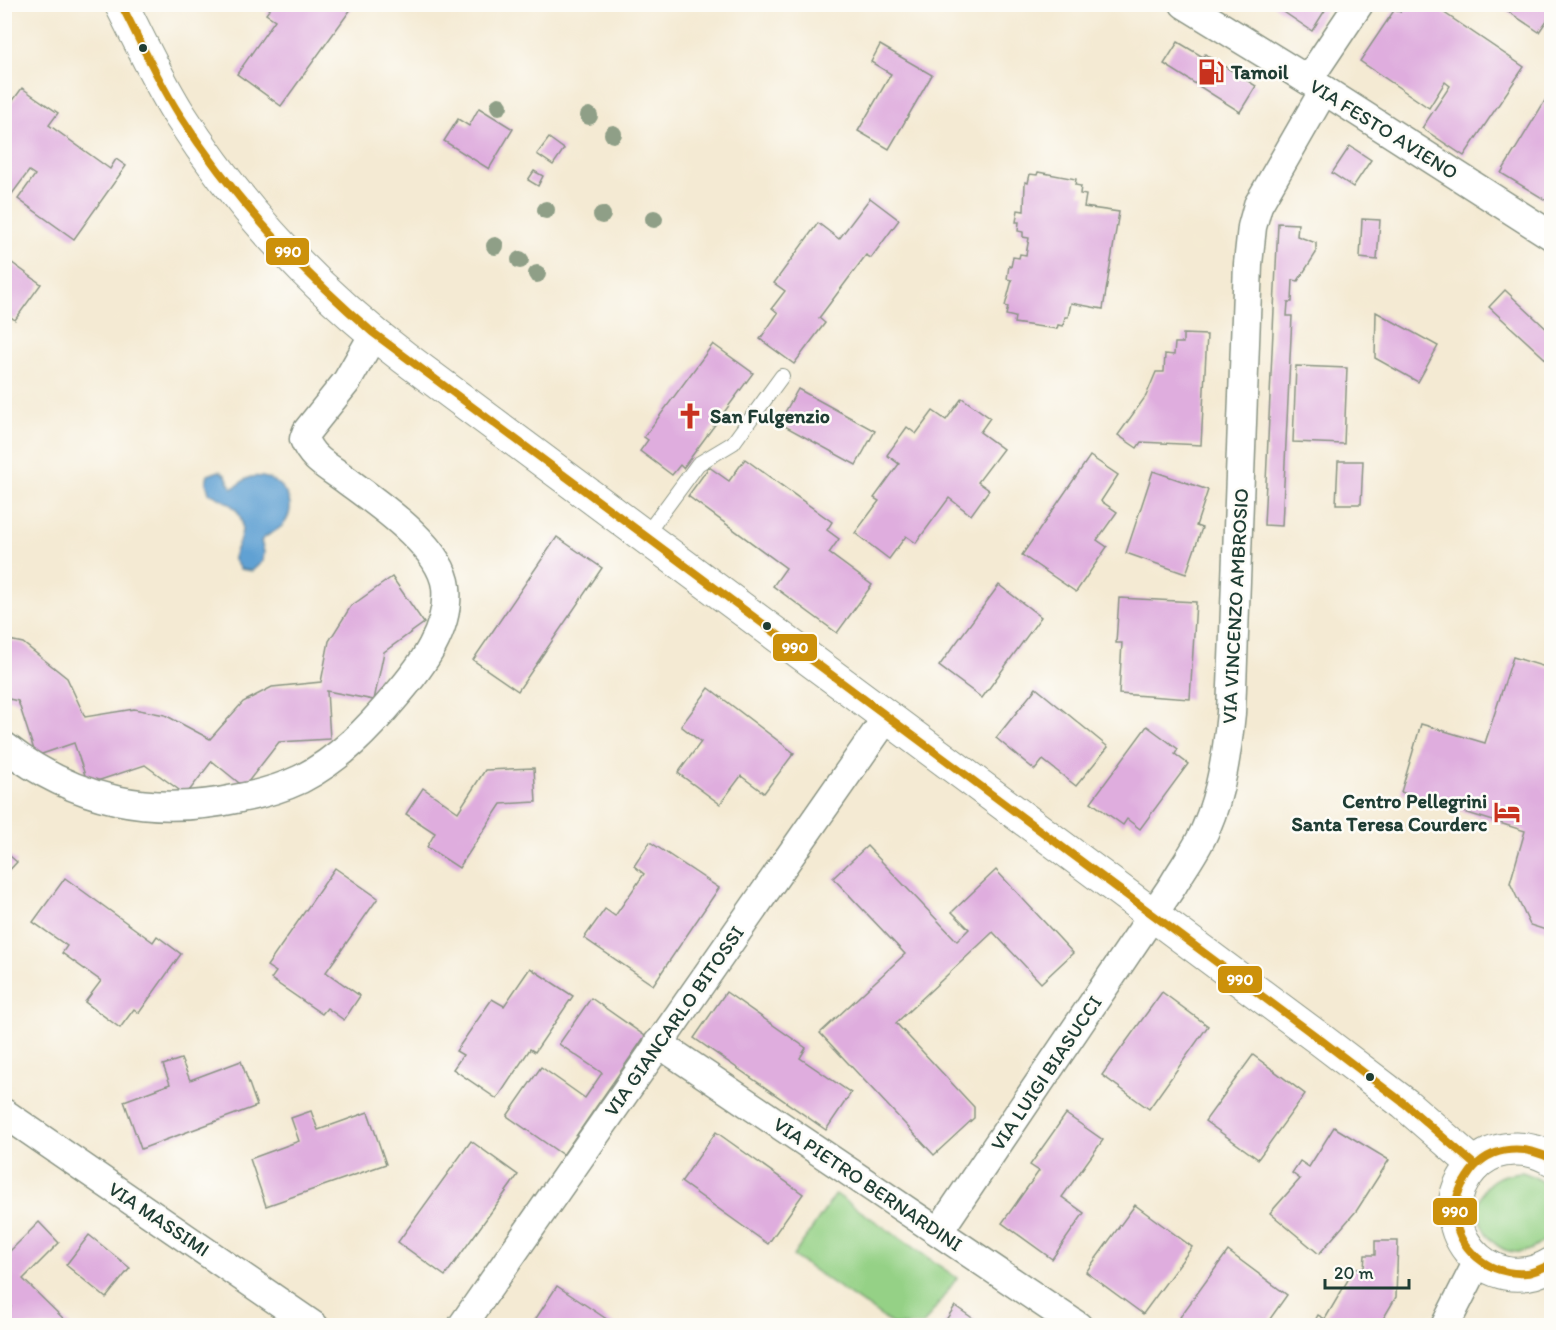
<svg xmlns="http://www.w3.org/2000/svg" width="1556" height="1330" font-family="Itim,sans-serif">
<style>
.green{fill:#95d186;stroke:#5a875d;stroke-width:1.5}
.water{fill:#60a1d3;stroke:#406f84;stroke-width:1.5}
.building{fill:#dfadde}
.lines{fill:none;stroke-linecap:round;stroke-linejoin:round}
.service-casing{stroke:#8a9484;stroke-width:16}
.minor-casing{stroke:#8a9484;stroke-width:31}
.tertiary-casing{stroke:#8a9484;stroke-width:35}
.service{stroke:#fff;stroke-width:14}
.minor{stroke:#fff;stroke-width:28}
.tertiary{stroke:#fff;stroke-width:33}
.bus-1-casing{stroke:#fdfcf7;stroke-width:12}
.bus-1{stroke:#cc910a;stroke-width:8}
.tree{fill:#8f9f87}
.bus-dot{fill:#1f3d34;stroke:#fdfcf7;stroke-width:2}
.labels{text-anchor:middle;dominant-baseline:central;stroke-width:5;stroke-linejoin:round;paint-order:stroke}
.poi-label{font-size:20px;font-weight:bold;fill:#1f3d34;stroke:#fdfcf7;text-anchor:start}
.street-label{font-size:20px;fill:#1f3d34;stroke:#fdfcf7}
.line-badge{stroke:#fdfcf7;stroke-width:2}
.badge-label{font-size:16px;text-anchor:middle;font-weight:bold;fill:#fff}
</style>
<rect width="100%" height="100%" fill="#fdfcf7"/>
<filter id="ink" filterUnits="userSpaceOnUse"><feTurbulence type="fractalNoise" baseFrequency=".0167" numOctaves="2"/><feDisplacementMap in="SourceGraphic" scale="12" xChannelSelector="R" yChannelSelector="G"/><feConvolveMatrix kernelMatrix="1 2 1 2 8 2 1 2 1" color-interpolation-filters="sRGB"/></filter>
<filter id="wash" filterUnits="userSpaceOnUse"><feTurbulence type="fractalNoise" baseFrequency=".008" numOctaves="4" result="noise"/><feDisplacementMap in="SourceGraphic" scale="24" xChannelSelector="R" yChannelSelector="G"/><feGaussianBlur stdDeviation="1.35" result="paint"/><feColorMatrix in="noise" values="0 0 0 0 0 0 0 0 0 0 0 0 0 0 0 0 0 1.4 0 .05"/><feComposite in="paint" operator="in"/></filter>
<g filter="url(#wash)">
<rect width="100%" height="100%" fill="#f4ead3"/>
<g class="green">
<path d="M1522,1172c34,10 30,29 29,61 -55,65 -115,-56 -29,-61z"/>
<polygon points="836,1194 957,1278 923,1325 894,1325 793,1256"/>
</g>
<path class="water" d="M219,471c11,4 7,10 13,17 7,-2 11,-9 19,-11 24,-5 49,22 35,44 -6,11 -18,11 -25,20l3,11 -1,9 -11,10 -12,-2 -6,-9c-1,-9 5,-15 7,-24 6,-27 -13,-34 -32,-43l-3,-11 2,-7z"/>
<g id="blocks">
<g class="building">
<polygon points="1272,4 1329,4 1312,31"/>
<polygon points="1405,4 1431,4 1524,67 1464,156 1422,128 1450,86 1445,82 1429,108 1360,61 1395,9 1400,12"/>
<polygon points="1497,4 1552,4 1552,13 1539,32"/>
<polygon points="273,5 354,5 281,106 237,74 275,20 266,14"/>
<polygon points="1178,42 1203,57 1205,54 1256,86 1240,112 1164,64"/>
<polygon points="880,45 932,75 889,149 858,131 891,74 871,62"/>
<polygon points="22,88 58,113 49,125 110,169 116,159 126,166 74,239 18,199 35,175 29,171 9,198 4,195 4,113"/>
<polygon points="1549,94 1552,96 1552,204 1501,173"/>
<polygon points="479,108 513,129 489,169 444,141 458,119 469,126"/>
<polygon points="549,138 564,149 553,165 537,154"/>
<polygon points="1350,146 1371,160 1353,187 1332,173"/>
<polygon points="534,171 543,176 538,186 528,180"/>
<polygon points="1038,172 1076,179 1075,185 1081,186 1080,194 1086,195 1084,207 1119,212 1103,309 1071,303 1068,317 1065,317 1063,326 1058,325 1057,329 1014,323 1015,317 1006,315 1008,307 1005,306 1012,280 1007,279 1009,266 1011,267 1013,257 1019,258 1020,254 1026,255 1029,238 1023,237 1023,232 1018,231 1019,222 1016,222 1018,210 1024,211 1025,182 1028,183 1030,174 1037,175"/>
<polygon points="870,198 899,220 871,258 866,255 819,318 825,323 794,364 760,339 778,313 772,308 785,291 774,283 818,223 839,239"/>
<polygon points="1362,219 1380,220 1377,260 1360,258"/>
<polygon points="1278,223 1298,224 1297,236 1316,243 1316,253 1298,281 1293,280 1292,302 1288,302 1287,316 1292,316 1282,526 1264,525"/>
<polygon points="4,257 41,284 15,320 4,312"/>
<polygon points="1505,290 1552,334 1552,365 1489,307"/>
<polygon points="1376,312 1438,346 1418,382 1375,358"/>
<polygon points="1183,334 1207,335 1201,445 1141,442 1137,448 1118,435 1146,396 1156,372 1164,372 1165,354 1174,355 1175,343 1183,343"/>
<polygon points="713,344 753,373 683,468 680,465 672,475 640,451 648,440 644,437"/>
<polygon points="1296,366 1347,368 1344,444 1293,442"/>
<polygon points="798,389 875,431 856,465 779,423"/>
<polygon points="962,398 990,418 980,432 1003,449 978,482 989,490 971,515 949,498 916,543 906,536 889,559 855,533 879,501 874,498 899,464 887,455 907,427 916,434 933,411 946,420"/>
<polygon points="1090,456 1118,475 1101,501 1117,512 1097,540 1107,547 1076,592 1022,555"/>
<polygon points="745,459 832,522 827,530 839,539 829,553 872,585 837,633 773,586 786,568 688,496 709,467 729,481"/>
<polygon points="1338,461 1363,461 1361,504 1336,504"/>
<polygon points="1153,471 1208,490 1196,526 1202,528 1186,574 1126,553"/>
<polygon points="557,537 602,568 518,691 473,660"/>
<polygon points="392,577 424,623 384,652 374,700 327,691 330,739 279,742 244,787 212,761 186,795 145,765 88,784 74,743 36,756 18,701 4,698 4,639 23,643 67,678 85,717 134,709 165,715 210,739 243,702 272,687 321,682 329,641 351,606"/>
<polygon points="999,585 1041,617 982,698 939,666"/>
<polygon points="1119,598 1196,602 1190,699 1119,694 1122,643 1116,643"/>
<polygon points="1513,657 1552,669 1552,932 1530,925 1510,883 1525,831 1401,792 1421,724 1485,743"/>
<polygon points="709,688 794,753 764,793 741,776 720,804 678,773 701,742 681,726"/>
<polygon points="1036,688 1108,747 1076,786 1043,760 1035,770 996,738"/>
<polygon points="1147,726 1178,749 1175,754 1188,764 1140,829 1127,819 1123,825 1091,802"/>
<polygon points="534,768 536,802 501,804 459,868 427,847 435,833 406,814 423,788 458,812 485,770"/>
<polygon points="650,842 719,888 653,985 584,938 605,909 615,916 644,874 634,866"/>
<polygon points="867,846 957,941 969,929 952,912 996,870 1073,953 1041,983 993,932 896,1023 974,1107 974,1118 934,1155 820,1033 905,954 833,878"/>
<polygon points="4,851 17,862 4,876"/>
<polygon points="335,868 378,898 326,972 360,996 344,1020 327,1008 322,1014 271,979 276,972 267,966"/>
<polygon points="65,878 153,942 157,936 181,954 139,1013 134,1009 120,1028 85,1002 101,981 62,953 67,946 33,922"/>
<polygon points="530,968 573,996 535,1052 530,1049 497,1099 453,1069 463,1055 456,1051 492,999 504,1006"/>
<polygon points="726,992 806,1048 800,1058 851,1093 826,1130 694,1038"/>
<polygon points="1162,992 1208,1026 1149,1109 1102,1075"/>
<polygon points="591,998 645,1036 563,1155 507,1116 541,1067 585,1098 602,1073 559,1044"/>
<polygon points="1253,1055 1305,1094 1258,1159 1205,1121"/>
<polygon points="181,1059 190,1080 241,1061 257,1106 141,1149 124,1101 170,1084 163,1065"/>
<polygon points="311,1111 318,1130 368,1112 386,1164 266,1206 250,1159 299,1141 291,1118"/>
<polygon points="1066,1114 1103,1140 1062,1197 1084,1213 1052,1259 1002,1223 1039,1171 1030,1165"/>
<polygon points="1334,1127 1389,1160 1357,1210 1319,1254 1270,1213 1300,1179 1292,1173 1300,1161 1309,1167"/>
<polygon points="716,1132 803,1194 768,1244 681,1182"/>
<polygon points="471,1141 518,1175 445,1276 398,1242"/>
<polygon points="1135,1205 1192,1247 1143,1314 1086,1272"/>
<polygon points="39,1222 59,1243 23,1279 71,1326 4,1326 4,1314 11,1307 7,1302 4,1305 4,1257"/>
<polygon points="89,1235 130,1268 106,1298 66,1265"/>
<polygon points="1375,1241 1398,1241 1396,1297 1379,1326 1312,1326 1318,1315 1325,1319 1355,1268 1364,1268 1365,1255 1375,1255"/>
<polygon points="1228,1251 1287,1295 1265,1326 1191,1326 1180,1317"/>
<polygon points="557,1286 617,1326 531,1326"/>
<polygon points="955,1306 984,1326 942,1326"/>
</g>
</g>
</g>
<g filter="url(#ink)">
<use href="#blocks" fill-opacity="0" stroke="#8a9484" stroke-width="1.5"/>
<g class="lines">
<g class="service-casing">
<polyline id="service" points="645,536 698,464 733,443 782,376"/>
</g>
<g class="minor-casing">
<g id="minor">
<polyline points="1184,4 1324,90 1552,236"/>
<polyline points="1308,80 1359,4"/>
<path d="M4,746c72,56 149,71 236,52 21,-4 42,-10 61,-19 39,-20 68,-51 95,-83 26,-30 54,-67 50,-109 -5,-42 -72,-86 -104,-110 -15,-11 -31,-19 -38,-38l3,-8 40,-50 27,-47"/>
<polyline points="658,1043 1078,1326"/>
<polyline points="4,1113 314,1326"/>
<path d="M939,1231l234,-346c11,-19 25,-37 33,-57 16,-37 21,-76 25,-115l17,-449 4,-37 6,-22 66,-115"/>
<polyline points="462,1326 887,717"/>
<polyline points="1445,1326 1478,1261"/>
</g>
</g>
<g class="tertiary-casing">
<g id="tertiary">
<path d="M121,4c19,37 36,75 58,110 60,94 138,177 226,244l916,682 84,64 70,61"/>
<path d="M1552,1159c-16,-9 -30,-12 -48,-9 -13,2 -24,9 -32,18 -49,54 16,135 80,96"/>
</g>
</g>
<use href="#service" class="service"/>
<use href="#minor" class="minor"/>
<use href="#tertiary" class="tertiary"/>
<g class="bus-1-casing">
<g id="bus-1">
<path d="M121,4c19,37 36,75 58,110 53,83 119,154 193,218l949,708 84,64 70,61"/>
<path d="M1552,1159c-31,-16 -66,-13 -85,18 -7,10 -12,21 -12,34 0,38 35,65 71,62 8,0 17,-6 26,-9"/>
</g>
</g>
<use href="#bus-1" class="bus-1"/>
</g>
<g class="tree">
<circle cx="499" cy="106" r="9"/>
<circle cx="589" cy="116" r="9"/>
<circle cx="613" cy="134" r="9"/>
<circle cx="546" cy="210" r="9"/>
<circle cx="602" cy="215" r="9"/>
<circle cx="654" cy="219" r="9"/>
<circle cx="495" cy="246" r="9"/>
<circle cx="520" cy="260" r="9"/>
<circle cx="537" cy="274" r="9"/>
</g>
</g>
<defs>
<g id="fuel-bare" transform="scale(2.07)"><path d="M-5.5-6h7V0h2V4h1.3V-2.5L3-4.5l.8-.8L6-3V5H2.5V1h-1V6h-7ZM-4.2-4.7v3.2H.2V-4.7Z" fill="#c8321e" stroke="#fdfcf7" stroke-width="2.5" paint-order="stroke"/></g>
<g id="church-bare" transform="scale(2.07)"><path d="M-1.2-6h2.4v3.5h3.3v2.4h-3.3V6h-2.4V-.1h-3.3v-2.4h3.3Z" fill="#c8321e" stroke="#fdfcf7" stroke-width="2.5" paint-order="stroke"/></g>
<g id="hotel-bare" transform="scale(2.07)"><path d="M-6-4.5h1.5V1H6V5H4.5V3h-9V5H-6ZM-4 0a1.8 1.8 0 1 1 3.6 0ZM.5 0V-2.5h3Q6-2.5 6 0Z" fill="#c8321e" stroke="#fdfcf7" stroke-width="2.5" paint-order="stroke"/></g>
</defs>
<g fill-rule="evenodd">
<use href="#fuel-bare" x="1211" y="72"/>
<use href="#church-bare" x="690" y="416"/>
<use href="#hotel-bare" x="1507" y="812"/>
</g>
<g class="bus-dot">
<circle cx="143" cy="48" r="5"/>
<circle cx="767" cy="626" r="5"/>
<circle cx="1370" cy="1077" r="5"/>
</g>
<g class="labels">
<g class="poi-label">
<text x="1231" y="72">Tamoil</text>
<text x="710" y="416">San Fulgenzio</text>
<text x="1487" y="801" text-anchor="end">Centro Pellegrini<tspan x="1487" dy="23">Santa Teresa Courderc</tspan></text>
</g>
<g class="street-label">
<text transform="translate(1384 129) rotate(32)">VIA FESTO AVIENO</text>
<text transform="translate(1235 606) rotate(-87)">VIA VINCENZO AMBROSIO</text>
<text transform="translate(674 1021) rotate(-55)">VIA GIANCARLO BITOSSI</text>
<text transform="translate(1046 1073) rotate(-56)">VIA LUIGI BIASUCCI</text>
<text transform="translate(868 1184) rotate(34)">VIA PIETRO BERNARDINI</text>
<text transform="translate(159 1219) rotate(34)">VIA MASSIMI</text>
</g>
</g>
<g class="line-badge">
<rect x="265" y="237" width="45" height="29" rx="6" fill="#cc910a"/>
<rect x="772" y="633" width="46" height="29" rx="6" fill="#cc910a"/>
<rect x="1217" y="965" width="46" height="29" rx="6" fill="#cc910a"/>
<rect x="1432" y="1197" width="46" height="29" rx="6" fill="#cc910a"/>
</g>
<g class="badge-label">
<text x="288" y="257">990</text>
<text x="795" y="653">990</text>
<text x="1240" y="985">990</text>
<text x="1455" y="1217">990</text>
</g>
<rect width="1556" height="1330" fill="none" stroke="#fdfcf7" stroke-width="24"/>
<path d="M1325 1279v9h84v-9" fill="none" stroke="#1f3d34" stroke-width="3"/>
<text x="1334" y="1279" font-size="18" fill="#1f3d34" stroke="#fdfcf7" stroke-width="4.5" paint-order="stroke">20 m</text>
</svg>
